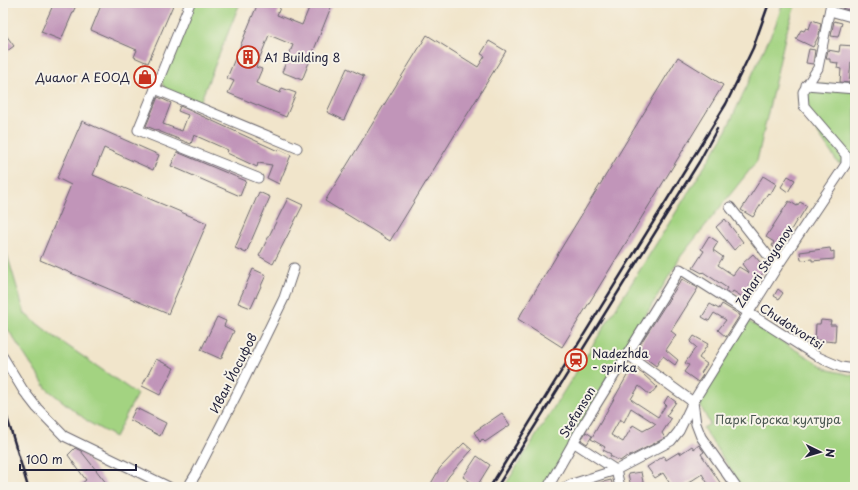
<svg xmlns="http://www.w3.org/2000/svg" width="858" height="490" font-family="'Playpen Sans',sans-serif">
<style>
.green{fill:#a3d381;stroke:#627a5e}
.building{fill:#c195b9;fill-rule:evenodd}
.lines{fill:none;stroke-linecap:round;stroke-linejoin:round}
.minor-casing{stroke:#6a666d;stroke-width:11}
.minor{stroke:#fff;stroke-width:9}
.rail{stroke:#22223b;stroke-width:2.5}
.labels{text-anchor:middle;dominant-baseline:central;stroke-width:4;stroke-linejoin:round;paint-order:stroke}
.poi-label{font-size:12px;fill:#22223b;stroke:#f7f3e8;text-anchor:start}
.street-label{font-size:12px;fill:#22223b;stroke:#f7f3e8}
.park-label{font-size:12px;fill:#495750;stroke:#f7f3e8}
</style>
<rect width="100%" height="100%" fill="#f7f3e8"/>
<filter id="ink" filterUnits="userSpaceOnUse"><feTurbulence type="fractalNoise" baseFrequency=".025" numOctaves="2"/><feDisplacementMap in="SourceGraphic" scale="8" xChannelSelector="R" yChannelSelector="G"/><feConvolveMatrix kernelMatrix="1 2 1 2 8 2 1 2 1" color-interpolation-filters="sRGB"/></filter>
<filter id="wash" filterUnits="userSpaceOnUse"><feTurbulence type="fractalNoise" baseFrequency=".012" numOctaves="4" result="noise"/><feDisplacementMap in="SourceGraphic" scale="16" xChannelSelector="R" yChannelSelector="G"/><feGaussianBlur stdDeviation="0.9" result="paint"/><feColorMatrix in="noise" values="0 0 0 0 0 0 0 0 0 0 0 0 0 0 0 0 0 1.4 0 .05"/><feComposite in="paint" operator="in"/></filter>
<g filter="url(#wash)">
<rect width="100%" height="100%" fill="#f1e5cb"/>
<g class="green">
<polygon points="194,3 240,3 200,102 167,91 161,81"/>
<polygon points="783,3 796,3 786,33 757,161 681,256 581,424 545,487 504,487 723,137 775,26"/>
<polygon points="806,83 855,87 855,160 846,164 838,163 800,107 798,96"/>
<polygon points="3,241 25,314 52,335 137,394 115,437 90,423 47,389 3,322"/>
<polygon points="748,321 829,370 855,376 855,487 742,487 703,428 710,424 699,403 705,389"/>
</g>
<g id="blocks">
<g class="building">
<polygon points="54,3 77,3 61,40 41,32"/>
<polygon points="102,3 174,3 148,63 134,57 137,50 91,30"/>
<polygon points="258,3 282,3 277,15 302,25 311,3 325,3 325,5 331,7 302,80 282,72 293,45 269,35 256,67 262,69 256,83 280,93 282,88 296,93 286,117 228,93 234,81 227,78"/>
<polygon points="844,3 854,3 852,11 842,8"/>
<polygon points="812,20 821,23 819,35 813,47 796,39 801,30 804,31 806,28 809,29"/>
<polygon points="834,21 842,23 838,37 831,36"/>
<polygon points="3,31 14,46 3,54"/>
<polygon points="427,35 478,67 485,56 481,54 489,41 506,51 390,241 325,201"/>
<polygon points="840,45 855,46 855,62 851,62 849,83 840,82 841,69 837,68 838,63 830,62 830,59 826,59 828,50 839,52"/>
<polygon points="809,49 815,50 813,64 806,63"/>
<polygon points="678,57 723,85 562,347 518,319"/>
<polygon points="347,68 364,76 344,120 327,112"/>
<polygon points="158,97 171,103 163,124 182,131 188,115 178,111 180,106 278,151 279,149 291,155 279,184 267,178 272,165 258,163 257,167 227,153 228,150 194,135 191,144 146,126"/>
<polygon points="82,121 159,155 153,170 104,148 93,175 207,223 168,314 40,260 71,185 57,178"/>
<polygon points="177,152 246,181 240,196 171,166"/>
<polygon points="763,176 776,184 770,195 768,193 753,217 741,210"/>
<polygon points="788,176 795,180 788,192 781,187"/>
<polygon points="259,192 270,197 246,253 235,248"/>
<polygon points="288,198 303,205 273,264 259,256"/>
<polygon points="789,201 797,206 800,202 807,206 799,219 798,218 779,250 772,246 774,242 766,237"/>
<polygon points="725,219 743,242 734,250 716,227"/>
<polygon points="709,236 718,242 713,250 723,257 718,265 733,275 739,267 749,273 742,264 753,254 767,270 749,285 756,289 749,301 733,291 731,294 725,291 727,288 703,272 702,273 693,268 704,251 701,249"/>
<polygon points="830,248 831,252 834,251 834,259 812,261 812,259 801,260 800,252"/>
<polygon points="253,269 266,275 251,308 238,303"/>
<polygon points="682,279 698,288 671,331 676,335 666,350 678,360 675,365 663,356 656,366 639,353 642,348 639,346"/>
<polygon points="778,289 783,293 779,299 774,296"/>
<polygon points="710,304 719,309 722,304 740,315 726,337 718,330 726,320 714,313 709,321 702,317"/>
<polygon points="217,317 226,321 224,326 234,331 221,359 201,350"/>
<polygon points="821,320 831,321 830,325 836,325 835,342 815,340 816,324 820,324"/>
<polygon points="694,336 708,344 699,358 707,364 701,373 703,375 698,382 684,372 689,365 685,363 696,347 690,342"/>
<polygon points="156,359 174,368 160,395 142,386"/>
<path d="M632,367l11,7 14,13 -7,8 -11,-9 -8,13 4,3 23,15 8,-12 -2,-2 4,-7 8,6 -10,14 5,3 -9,14 3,5 -37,19 -1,-1 -7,5 -10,-5 1,-2 -8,-4 2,-3 -14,-8zM631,408l25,16 -13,7 -10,-6 -10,17 -12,-7 9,-16 4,3z"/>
<polygon points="136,408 166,423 160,436 130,420"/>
<polygon points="502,413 510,425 485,442 482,439 480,442 474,432"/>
<polygon points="586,432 592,436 587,444 581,440"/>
<polygon points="464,443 472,450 471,451 449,476 442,487 429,487 440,468"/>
<polygon points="699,445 704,452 701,454 723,487 710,487 702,474 682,487 672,487 663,473 655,478 647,467 664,456 666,460 679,452 680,454 692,446 694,449"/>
<polygon points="75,448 81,451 107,484 103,487 77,487 86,480 68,455"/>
<polygon points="477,456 490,465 477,486 463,477"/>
<polygon points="641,472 644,487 631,487 628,474"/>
<polygon points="611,480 613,487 591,487 591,485"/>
</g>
</g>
</g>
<g filter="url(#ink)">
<use href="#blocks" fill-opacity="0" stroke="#6a666d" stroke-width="1"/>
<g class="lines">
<g class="minor-casing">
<g id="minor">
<polyline points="190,3 155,89 297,148"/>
<polyline points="830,11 855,18"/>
<polyline points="806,85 855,89"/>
<polyline points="155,89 138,130 258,178"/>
<polyline points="730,207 777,267"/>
<polyline points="627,354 693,402 696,424 701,437 736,487"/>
<polyline points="3,357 23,390 37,408 64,436 169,487"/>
<polyline points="573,442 616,470 620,487"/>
<polyline points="188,487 196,474 242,384 284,298 294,268"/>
<polyline points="548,487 581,429 680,269 818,357 841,367 855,369"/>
<polyline points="566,487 572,484 616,470 671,441 679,431 693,402 777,267 846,164 846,155 804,106 803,92 818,68 831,3"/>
</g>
</g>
<use href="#minor" class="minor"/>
<g class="rail">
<polyline points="3,404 28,487"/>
<polyline points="490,487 726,104 753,48 769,3"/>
<polyline points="497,487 699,162 717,129"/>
</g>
</g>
</g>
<defs>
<g id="building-ring" transform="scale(1.15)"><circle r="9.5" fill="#f7f3e8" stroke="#c8321e" stroke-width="1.5"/><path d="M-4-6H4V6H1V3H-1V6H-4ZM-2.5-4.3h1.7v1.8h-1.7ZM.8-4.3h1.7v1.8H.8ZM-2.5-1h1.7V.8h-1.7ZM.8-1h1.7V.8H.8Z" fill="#c8321e"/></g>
<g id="shop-ring" transform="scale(1.15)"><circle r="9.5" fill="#f7f3e8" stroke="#c8321e" stroke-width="1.5"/><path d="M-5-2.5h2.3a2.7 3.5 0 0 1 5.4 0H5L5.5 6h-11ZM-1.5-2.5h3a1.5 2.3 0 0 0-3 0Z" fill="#c8321e"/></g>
<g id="station-ring" transform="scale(1.15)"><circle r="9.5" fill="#f7f3e8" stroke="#c8321e" stroke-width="1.5"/><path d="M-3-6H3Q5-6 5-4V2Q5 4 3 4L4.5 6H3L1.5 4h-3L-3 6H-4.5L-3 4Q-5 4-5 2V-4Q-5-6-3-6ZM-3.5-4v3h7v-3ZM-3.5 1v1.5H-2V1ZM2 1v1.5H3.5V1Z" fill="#c8321e"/></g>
</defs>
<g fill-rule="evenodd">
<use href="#building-ring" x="248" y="57"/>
<use href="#shop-ring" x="145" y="77"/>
<use href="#station-ring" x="576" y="360"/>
</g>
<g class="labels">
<g class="poi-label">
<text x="264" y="57">A1 Building 8</text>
<text x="130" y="77" text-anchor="end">Диалог А ЕООД</text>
<text x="592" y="353">Nadezhda<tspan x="592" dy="14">- spirka</tspan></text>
</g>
<g class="street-label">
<text transform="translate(764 266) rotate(-57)">Zahari Stoyanov</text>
<text transform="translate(792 326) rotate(33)">Chudotvortsi</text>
<text transform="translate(233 373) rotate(-63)">Иван Йосифов</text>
<text transform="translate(577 412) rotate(-59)">Stefanson</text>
</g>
<g class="park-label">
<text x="778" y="419">Парк Горска култура</text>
</g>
</g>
<rect width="858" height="490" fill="none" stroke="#f7f3e8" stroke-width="16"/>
<g transform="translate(820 452) rotate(95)" stroke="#f7f3e8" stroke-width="3" paint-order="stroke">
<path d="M0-3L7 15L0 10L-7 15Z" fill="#22223b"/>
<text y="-6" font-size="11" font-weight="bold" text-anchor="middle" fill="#22223b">N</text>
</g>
<path d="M20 464v6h116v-6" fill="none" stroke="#22223b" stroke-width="2"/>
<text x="26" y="464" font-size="12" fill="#22223b" stroke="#f7f3e8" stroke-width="3" paint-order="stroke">100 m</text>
</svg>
